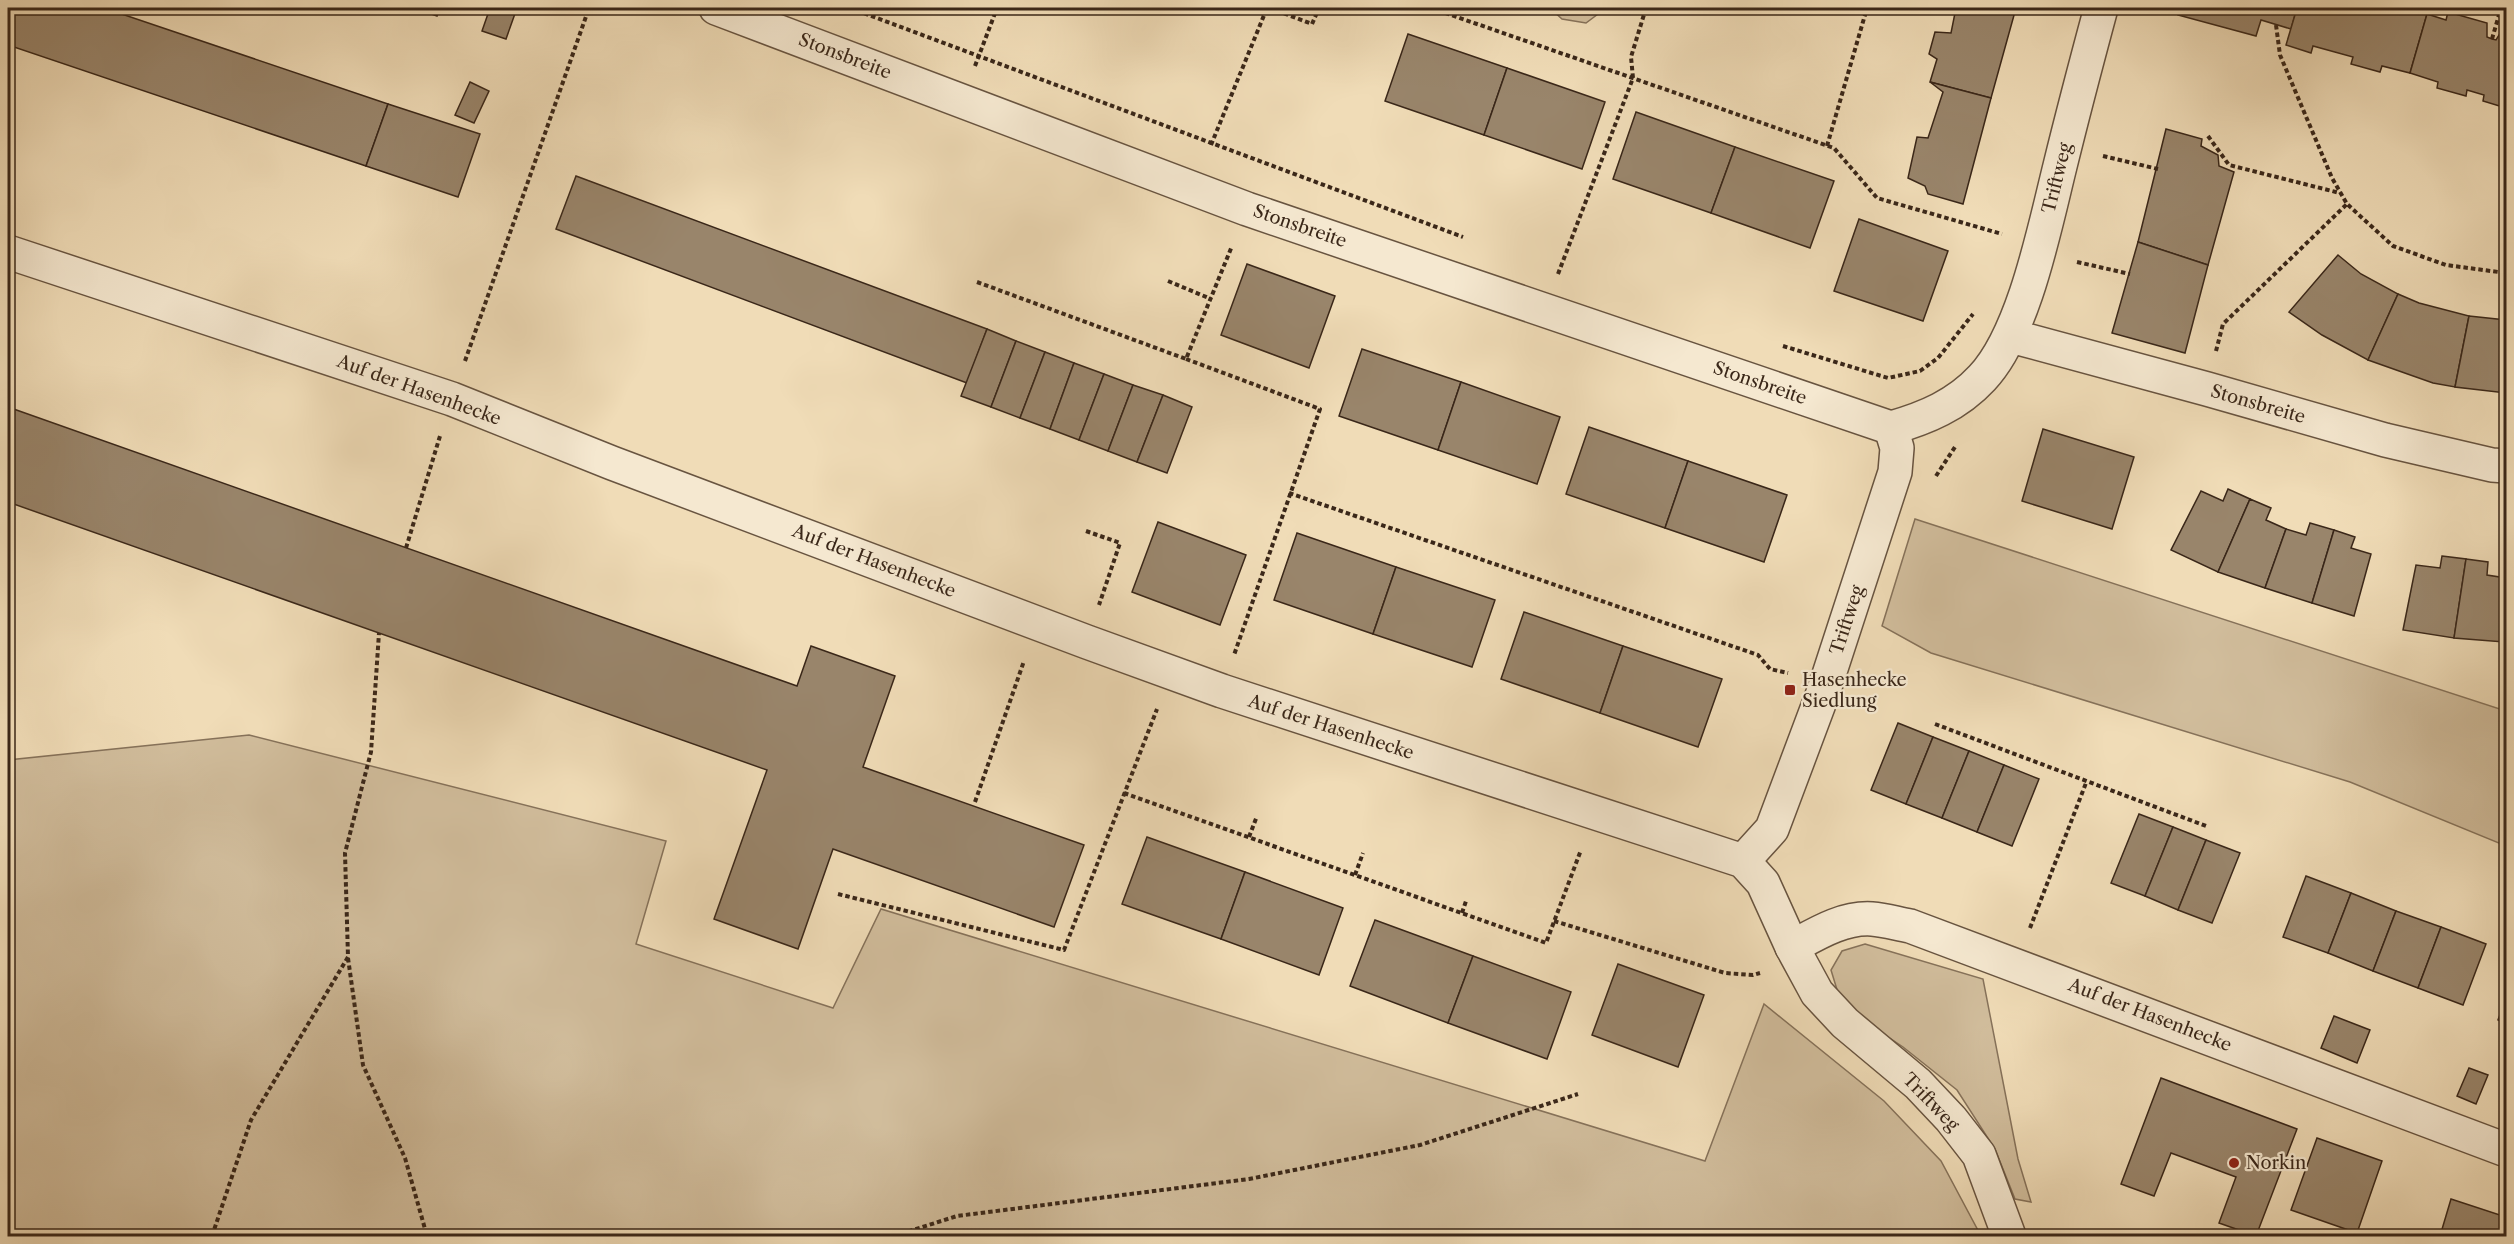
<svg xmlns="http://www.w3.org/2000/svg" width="2514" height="1244" font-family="'Libre Caslon Text',serif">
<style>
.green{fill:#d1bd9c;stroke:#86725a;stroke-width:1.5}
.building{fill:#99856b;stroke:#3a2719;stroke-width:1.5}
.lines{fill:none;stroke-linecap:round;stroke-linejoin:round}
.minor-casing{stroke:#685440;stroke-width:36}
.path{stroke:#3a2719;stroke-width:4;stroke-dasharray:4.5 3;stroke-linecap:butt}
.minor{stroke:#f5e8d0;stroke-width:33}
.poi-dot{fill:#8f2418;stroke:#f5e8d0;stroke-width:2}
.labels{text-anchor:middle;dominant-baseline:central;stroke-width:4.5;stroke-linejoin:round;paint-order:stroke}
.street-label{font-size:18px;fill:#3a2719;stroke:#f5e8d0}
.poi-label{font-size:18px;fill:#3a2719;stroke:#f5e8d0;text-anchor:start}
</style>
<rect width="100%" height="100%" fill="#f0dcb7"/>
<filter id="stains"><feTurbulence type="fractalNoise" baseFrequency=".00333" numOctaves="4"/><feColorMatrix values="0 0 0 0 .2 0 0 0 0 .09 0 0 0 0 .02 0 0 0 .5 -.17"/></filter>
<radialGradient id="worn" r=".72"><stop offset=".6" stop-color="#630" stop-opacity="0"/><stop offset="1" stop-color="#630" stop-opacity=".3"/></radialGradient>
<g class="green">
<polygon points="1550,8 1606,8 1586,23 1562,19"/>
<polygon points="1915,519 2506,711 2506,846 2350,782 1931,653 1882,626"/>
<polygon points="249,735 666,841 636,944 833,1008 881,909 1705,1161 1764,1004 1884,1101 1941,1161 1981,1236 8,1236 8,760"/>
<polygon points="1865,944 1983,979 2018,1159 2031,1202 2015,1199 1995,1149 1957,1090 1903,1047 1842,1006 1831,970 1842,951"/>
</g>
<g class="building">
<polygon points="8,8 104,8 388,104 366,166 8,45"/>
<polygon points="415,8 440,8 437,16"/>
<polygon points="490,8 517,8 506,39 482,31"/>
<polygon points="1956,8 2016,8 1991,98 1930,82 1937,59 1929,54 1935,32 1951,33"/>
<polygon points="2180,8 2297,8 2291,29 2261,20 2256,36 2178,15"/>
<polygon points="2297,8 2409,8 2408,10 2427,14 2410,73 2382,66 2380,72 2351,64 2353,57 2313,46 2311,53 2286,45"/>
<polygon points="2448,12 2487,23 2487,37 2492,39 2496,40 2504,27 2506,28 2506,108 2483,101 2484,95 2467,90 2466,96 2437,88 2438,82 2410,73 2427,14 2446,20"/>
<polygon points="1408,34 1507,68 1484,135 1385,101"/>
<polygon points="1507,68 1605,102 1582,169 1484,135"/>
<polygon points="470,82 489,91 474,123 455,115"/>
<polygon points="1930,82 1991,98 1963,204 1928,194 1925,186 1908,178 1917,137 1928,138 1943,92"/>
<polygon points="388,104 480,134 458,197 366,166"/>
<polygon points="1636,112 1735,147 1711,213 1613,179"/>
<polygon points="2166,129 2202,139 2201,146 2218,155 2219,166 2234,172 2208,265 2138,242"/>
<polygon points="1735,147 1834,181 1810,248 1711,213"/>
<polygon points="576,176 987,329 967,383 556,229"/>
<polygon points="1859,219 1948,251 1923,321 1834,291"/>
<polygon points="2138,242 2208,265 2185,353 2112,333"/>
<polygon points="2338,255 2361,274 2398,294 2368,360 2322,335 2289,312"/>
<polygon points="1247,264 1335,296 1309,368 1221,335"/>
<polygon points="2398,294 2419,303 2469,316 2455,387 2433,383 2368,360"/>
<polygon points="2469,316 2506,320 2506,393 2455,387"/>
<polygon points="987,329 1016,341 991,407 961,396"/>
<polygon points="1016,341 1045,352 1020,418 991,407"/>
<polygon points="1362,349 1461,382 1438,450 1339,416"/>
<polygon points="1045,352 1074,363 1050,429 1020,418"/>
<polygon points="1074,363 1104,374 1079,440 1050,429"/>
<polygon points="1104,374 1133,385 1108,451 1079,440"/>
<polygon points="1461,382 1560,417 1537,484 1438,450"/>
<polygon points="1133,385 1163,395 1137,462 1108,451"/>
<polygon points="1163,395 1192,407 1167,473 1137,462"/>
<polygon points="8,407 797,686 811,646 895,676 863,767 1084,845 1054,927 833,849 798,949 714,919 767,770 8,502"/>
<polygon points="1589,427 1688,461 1665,528 1566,494"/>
<polygon points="2043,429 2134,457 2112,529 2022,501"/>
<polygon points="1688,461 1787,495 1764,562 1665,528"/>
<polygon points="2228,489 2250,499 2218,572 2171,550 2201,491 2223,501"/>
<polygon points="2250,499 2271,508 2266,520 2286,529 2265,588 2218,572"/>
<polygon points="1158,522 1246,555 1220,625 1132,592"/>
<polygon points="2310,523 2334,530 2312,603 2265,588 2286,529 2306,535"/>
<polygon points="2334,530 2355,537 2351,548 2371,554 2354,616 2312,603"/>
<polygon points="1297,533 1396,567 1373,634 1274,600"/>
<polygon points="2442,556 2466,559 2454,638 2403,630 2416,565 2440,568"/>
<polygon points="2466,559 2488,562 2487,575 2506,578 2504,642 2454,638"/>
<polygon points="1396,567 1495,600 1472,667 1373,634"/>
<polygon points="2506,606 2506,642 2504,642"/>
<polygon points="1524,612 1623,646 1600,713 1501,679"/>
<polygon points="1623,646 1722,679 1698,747 1600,713"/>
<polygon points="1898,723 1933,737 1906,804 1871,790"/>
<polygon points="1933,737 1969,751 1942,818 1906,804"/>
<polygon points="1969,751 2004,765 1977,832 1942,818"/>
<polygon points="2004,765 2039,779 2012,846 1977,832"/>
<polygon points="2139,814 2173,827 2145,896 2111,883"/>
<polygon points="2173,827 2206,840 2178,910 2145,896"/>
<polygon points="1147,837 1245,872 1221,939 1122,904"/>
<polygon points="2206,840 2240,853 2212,923 2178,910"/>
<polygon points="1245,872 1343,908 1319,975 1221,939"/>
<polygon points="2306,876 2351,893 2328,953 2283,937"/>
<polygon points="2351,893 2396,911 2373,971 2328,953"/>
<polygon points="2396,911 2441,927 2418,988 2373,971"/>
<polygon points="1375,920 1473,956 1448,1023 1350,986"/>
<polygon points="2441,927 2486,944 2463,1005 2418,988"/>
<polygon points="1473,956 1571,992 1547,1059 1448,1023"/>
<polygon points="1618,964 1704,995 1678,1067 1592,1035"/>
<polygon points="2506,998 2506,1024 2498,1020"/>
<polygon points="2334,1016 2370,1030 2357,1063 2321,1048"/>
<polygon points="2469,1068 2488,1075 2476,1104 2457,1096"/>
<polygon points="2161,1078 2297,1129 2256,1236 2219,1223 2236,1177 2171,1153 2154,1196 2121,1184"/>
<polygon points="2317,1138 2382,1161 2357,1233 2291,1210"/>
<polygon points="2451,1199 2506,1217 2506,1236 2440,1236"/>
</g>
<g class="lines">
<g class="minor-casing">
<g id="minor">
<polyline points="716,8 1247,209 1891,428"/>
<polyline points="8,252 452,399 612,463 1087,642 1222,691 1743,861 1763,883 1792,947 1817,993 1845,1023 1918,1084 1951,1119 1979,1155 2009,1236"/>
<polyline points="2011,336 2207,389 2385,440 2492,465 2506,466"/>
<path d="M1891,428c35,-10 66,-23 91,-50 42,-44 63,-152 78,-212 13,-53 27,-106 41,-158"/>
<polyline points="1743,861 1772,829 1823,693 1895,472 1897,448 1891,428"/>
<path d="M1792,947c24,-13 51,-30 80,-28 13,1 26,5 38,7l596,224"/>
</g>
</g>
<g class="path">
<polyline points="850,8 1463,237"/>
<polyline points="1270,8 1312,24 1319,8"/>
<polyline points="1431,8 1834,148 1877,198 2002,234"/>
<polyline points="2276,25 2280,55 2332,178 2347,204 2393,246 2446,265 2506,273"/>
<polyline points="2492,39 2501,8"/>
<polyline points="975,66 997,8"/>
<polyline points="2208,136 2229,165 2340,193"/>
<polyline points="1211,145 1267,8"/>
<polyline points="1827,146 1867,8"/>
<polyline points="2103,156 2158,169"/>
<polyline points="2077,262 2130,274"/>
<polyline points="1558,274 1633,78 1631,57 1646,8"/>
<polyline points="1168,281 1211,299"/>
<polyline points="977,282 1186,359 1232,246"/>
<polyline points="1783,346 1888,378 1920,371 1938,358 1973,314"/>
<polyline points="2216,351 2223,324 2347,204"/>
<polyline points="1186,359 1320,409 1234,655"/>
<polyline points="465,361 589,8"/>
<polyline points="1936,476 1955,447"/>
<polyline points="1289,493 1758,655 1770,669 1788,673"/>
<polyline points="1086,531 1120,543 1099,605"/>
<polyline points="406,548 440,436"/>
<polyline points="1935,724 2206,826"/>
<polyline points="1124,793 1546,943 1581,850"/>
<polyline points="975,802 1024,661"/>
<polyline points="1249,837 1257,816"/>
<polyline points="1355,875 1363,853"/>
<polyline points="838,894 1064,950 1157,709"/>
<polyline points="1462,913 1466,901"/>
<polyline points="1554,921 1725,973 1753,975 1760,973"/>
<polyline points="2030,928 2086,783"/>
<polyline points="348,958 363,1065 405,1158 427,1236"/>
<polyline points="212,1236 251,1120 348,957 345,853 371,752 379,633"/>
<polyline points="894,1236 957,1216 1249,1179 1420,1145 1578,1094"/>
</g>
<use href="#minor" class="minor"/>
</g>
<g class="poi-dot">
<rect x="1784" y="684" width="12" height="12" rx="3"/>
<circle cx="2234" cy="1163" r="6"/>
</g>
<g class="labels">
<g class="street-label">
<text transform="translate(845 56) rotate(21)">Stonsbreite</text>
<text transform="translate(2057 178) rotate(-76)">Triftweg</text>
<text transform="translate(1300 226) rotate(19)">Stonsbreite</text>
<text transform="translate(1760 383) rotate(19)">Stonsbreite</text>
<text transform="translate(419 390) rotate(20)">Auf der Hasenhecke</text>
<text transform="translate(2258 404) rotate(16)">Stonsbreite</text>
<text transform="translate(874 561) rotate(21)">Auf der Hasenhecke</text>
<text transform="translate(1847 620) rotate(-72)">Triftweg</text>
<text transform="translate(1331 727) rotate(18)">Auf der Hasenhecke</text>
<text transform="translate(2150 1015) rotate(21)">Auf der Hasenhecke</text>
<text transform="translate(1931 1102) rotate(46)">Triftweg</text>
</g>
<g class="poi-label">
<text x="1802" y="680">Hasenhecke<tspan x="1802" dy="21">Siedlung</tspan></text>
<text x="2246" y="1163">Norkin</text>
</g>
</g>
<rect width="2514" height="1244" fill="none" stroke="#f0dcb7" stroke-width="30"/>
<rect x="9" y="9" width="2496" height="1226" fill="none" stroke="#3a2719" stroke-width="3"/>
<rect x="15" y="15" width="2484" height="1214" fill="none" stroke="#3a2719" stroke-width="1.5"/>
<rect width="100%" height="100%" filter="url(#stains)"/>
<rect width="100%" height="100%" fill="url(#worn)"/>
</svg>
